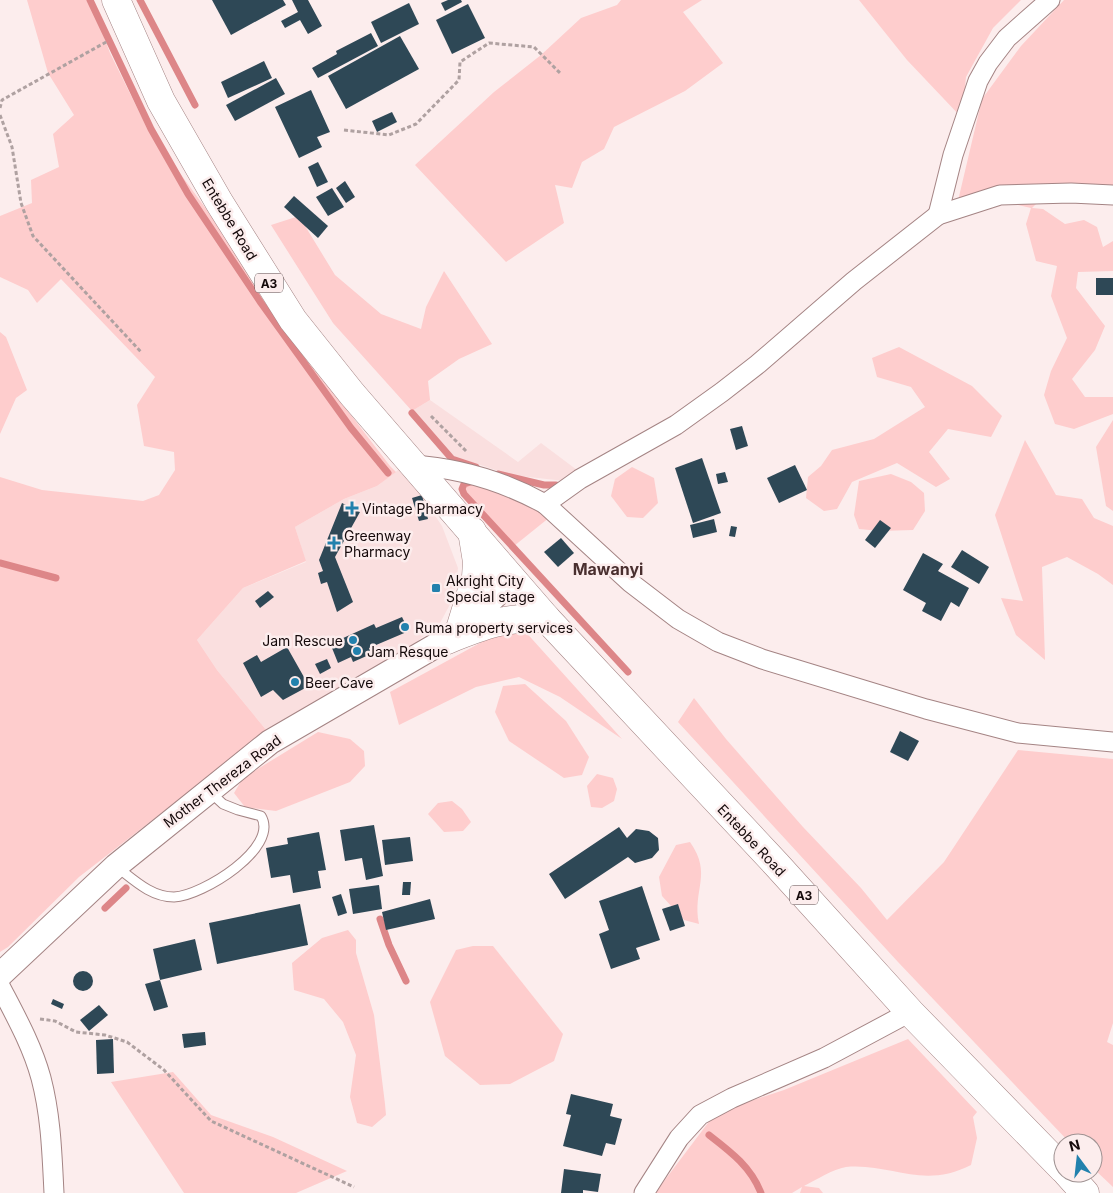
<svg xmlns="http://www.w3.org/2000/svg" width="1113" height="1193" font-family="Inter,sans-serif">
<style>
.built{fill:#fadfdf}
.green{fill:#fecdcd}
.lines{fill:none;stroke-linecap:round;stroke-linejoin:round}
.stream{stroke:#dd8688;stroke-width:7}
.building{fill:#2e4856}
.service-casing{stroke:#a48484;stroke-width:11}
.minor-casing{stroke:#a48484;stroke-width:21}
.tertiary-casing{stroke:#a48484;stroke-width:26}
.primary-casing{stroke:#a48484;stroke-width:29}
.path{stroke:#afa1a1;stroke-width:3;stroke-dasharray:4 2.5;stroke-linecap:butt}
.service{stroke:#fff;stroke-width:9}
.minor{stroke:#fff;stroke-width:19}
.tertiary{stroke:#fff;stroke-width:24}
.primary{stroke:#fff;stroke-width:28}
.poi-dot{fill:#2281ad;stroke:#fceded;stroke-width:2}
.labels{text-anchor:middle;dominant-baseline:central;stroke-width:5;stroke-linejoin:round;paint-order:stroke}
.shield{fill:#fceded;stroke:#5a4d4e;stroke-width:1}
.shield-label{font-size:12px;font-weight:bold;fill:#14090a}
.street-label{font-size:14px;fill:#14090a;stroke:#fceded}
.poi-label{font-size:14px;fill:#14090a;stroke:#fceded;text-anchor:start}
.quarter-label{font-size:16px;font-weight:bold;fill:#492f2f;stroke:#fceded}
</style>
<rect width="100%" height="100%" fill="#fceded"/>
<g class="built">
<polygon points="430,400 518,462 541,443 581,473 565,481 510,475 454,456 424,426 412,411"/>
<polygon points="402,467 442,526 458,568 454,597 440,623 410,647 267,731 217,670 197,640 243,588 306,562 295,527 344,499 377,486"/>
</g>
<g class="green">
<polygon points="27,0 90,0 110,53 147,128 209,213 261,294 295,342 390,466 396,472 377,486 344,499 295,527 306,561 243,588 197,640 217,670 267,731 79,877 8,947 0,952 0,477 42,490 143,501 159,495 175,470 174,452 144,446 137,405 155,377 61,279 37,303 28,290 0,277 0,216 32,203 31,180 59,167 53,134 74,115 48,73"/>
<polygon points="621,0 702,0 683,12 723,63 685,91 614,127 604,149 582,162 572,188 555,185 564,223 506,262 415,165 494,92 541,55 581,18 617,5"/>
<polygon points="859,0 1021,0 993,28 966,77 962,118 907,60"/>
<polygon points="1064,0 1113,0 1113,186 1054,186 1032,208 1043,209 1065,224 1084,220 1097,227 1103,247 1113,241 1113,271 1078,272 1076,288 1105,326 1095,350 1072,379 1085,397 1113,397 1113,414 1074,429 1055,424 1044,395 1051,371 1067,338 1051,296 1057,266 1036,261 1026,224 1031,208 1018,205 1008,186 957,205 982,99 1021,46"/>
<polygon points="299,216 335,275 381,314 421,329 426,307 444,271 492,344 459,359 428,381 430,400 412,411 333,323 271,225"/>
<polygon points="0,332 6,337 27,390 16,398 0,434"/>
<polygon points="899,347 972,386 1002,416 991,437 948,429 929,452 950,479 936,487 897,463 852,482 837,509 824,511 806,498 808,477 821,466 832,450 874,439 925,407 911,387 877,377 872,358"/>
<polygon points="1113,420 1113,511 1106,506 1096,447"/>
<polygon points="1025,440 1056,495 1082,499 1094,518 1113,526 1113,585 1098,574 1067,557 1042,567 1045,660 1016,635 1001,598 1023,601 995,515"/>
<polygon points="632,467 654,478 658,503 643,518 627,517 611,496 615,479"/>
<polygon points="891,474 911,482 924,493 925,511 913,530 880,531 859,529 854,515 859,481"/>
<polygon points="478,482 527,502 550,517 514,546 463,491 466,484"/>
<polygon points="523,629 622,739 560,697 519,677 476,687 399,725 390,692 502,631"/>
<polygon points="525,684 566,721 589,757 582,775 564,778 509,741 495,712 503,686"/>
<polygon points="694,698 726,739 803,827 861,888 887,920 944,862 1018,750 1113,759 1113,1023 1107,1042 1113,1045 1113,1187 1093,1168 1093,1143 1070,1143 898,962 678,722"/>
<polygon points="318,732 350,739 364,751 365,766 350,782 276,811 245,807 234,793 243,778"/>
<polygon points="597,774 613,778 617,789 614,801 602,808 591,807 587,786"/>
<polygon points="452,801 462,809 471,822 463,831 444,832 428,814 438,803"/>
<path d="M690,842c23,33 2,47 9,82l-15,-4 -22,-24 -3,-19 17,-32z"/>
<polygon points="348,930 356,940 356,953 374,1015 385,1104 386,1115 372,1127 357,1123 350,1097 356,1055 343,1022 324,999 294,990 292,963 322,938"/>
<polygon points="473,946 493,946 563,1034 554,1061 510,1084 480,1085 445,1056 430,1002 456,950"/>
<path d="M908,1039l69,73 -4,5 4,21 -6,27c-49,25 -79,-2 -125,2 -13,2 -30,13 -42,19l15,2 4,5h-23l2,-6 -10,6h-137l56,-74 18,-11 55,-18z"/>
<polygon points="173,1072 211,1115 273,1137 347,1171 296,1193 184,1193 111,1082"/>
</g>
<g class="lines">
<g class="stream">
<polyline points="90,0 151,129 188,194 261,303 351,428 388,473"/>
<polyline points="140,0 195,105"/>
<polyline points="412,413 452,459 476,467"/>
<polyline points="498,474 544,485 556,485"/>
<polyline points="474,481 464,484 462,489 464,494 628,672"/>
<polyline points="0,563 56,578"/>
<polyline points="105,908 126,888"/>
<polyline points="380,919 389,945 406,981"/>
<path d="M709,1135c22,17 42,32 52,58"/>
</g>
</g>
<g class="building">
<polygon points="212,0 283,0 286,5 231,35"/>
<polygon points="292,0 308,0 322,26 308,34 300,20 285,28 281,21 298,12"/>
<polygon points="448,0 461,0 462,2 445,11 441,3"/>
<polygon points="409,3 419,24 381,43 371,22"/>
<polygon points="468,4 485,38 452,54 436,20"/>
<polygon points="371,33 378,46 318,78 312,68 337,54 336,51"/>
<polygon points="400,36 419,69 346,109 328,76"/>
<polygon points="264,61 272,78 228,98 221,82"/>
<polygon points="276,78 285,94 235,121 226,105"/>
<polygon points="311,90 330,132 317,137 322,147 299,158 275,107"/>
<polygon points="392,112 397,122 377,132 372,121"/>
<polygon points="318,162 328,182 317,187 308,167"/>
<polygon points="345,181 355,197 346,203 336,188"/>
<polygon points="332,188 344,207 328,216 316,197"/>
<polygon points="294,196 328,226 318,238 284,207"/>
<rect x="1096" y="278" width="17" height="17"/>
<polygon points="742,426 748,446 736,450 730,429"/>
<polygon points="702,458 721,513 693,523 675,468"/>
<polygon points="795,465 807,490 779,503 767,478"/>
<polygon points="725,472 728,482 718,484 716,474"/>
<polygon points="422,495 428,519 419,521 412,498"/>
<polygon points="342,503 360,512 335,557 353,602 337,612 327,582 321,584 318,573 323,571 319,560"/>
<polygon points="714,519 717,532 693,538 690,525"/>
<polygon points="880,520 891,528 875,548 865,540"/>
<polygon points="731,526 737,527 735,537 729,536"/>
<polygon points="561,538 574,553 558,567 544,552"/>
<polygon points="962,550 989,567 979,584 951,567"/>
<polygon points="923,553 943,564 938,571 969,588 959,607 951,602 941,621 922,611 926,603 903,590"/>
<polygon points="268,591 274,597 260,608 255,601"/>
<polygon points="402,617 409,631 369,648 371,654 353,662 351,657 338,663 332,648 343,643 341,639 374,624 376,628"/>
<polygon points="287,647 309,686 283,700 273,690 261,697 243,663 257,655 261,662"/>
<polygon points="327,659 331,668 320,674 315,664"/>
<polygon points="900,731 919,741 908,761 890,752"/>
<polygon points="374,825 383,876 366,880 362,858 345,861 340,830"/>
<polygon points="619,827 627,838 636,829 649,831 658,838 659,850 652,858 635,863 628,857 565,899 549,874"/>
<polygon points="319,832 326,870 318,871 321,888 293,893 290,875 271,878 266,848 288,844 287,838"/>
<polygon points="410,837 413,861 385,865 382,840"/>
<polygon points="403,882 411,882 410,895 402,895"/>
<polygon points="379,885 382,909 353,914 349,889"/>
<polygon points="642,886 660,940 636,948 640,959 611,969 599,934 609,930 599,901"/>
<polygon points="341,894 347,913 338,916 332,897"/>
<polygon points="430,899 435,919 386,930 382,912"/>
<polygon points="300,904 308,945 217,964 209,923"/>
<polygon points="678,904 685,926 670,931 662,909"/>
<polygon points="195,939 202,970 160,980 168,1007 154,1011 145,984 160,980 153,949"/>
<circle cx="83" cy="981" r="10"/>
<polygon points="53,999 64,1004 62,1009 51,1004"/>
<polygon points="99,1005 108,1015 89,1031 80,1020"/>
<polygon points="205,1032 206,1045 184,1048 182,1034"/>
<polygon points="113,1039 114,1073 97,1074 96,1040"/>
<polygon points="571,1094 613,1104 610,1116 622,1119 615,1145 606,1143 602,1156 563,1146 571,1115 566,1114"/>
<polygon points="564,1169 601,1174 598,1192 583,1190 583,1193 561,1193"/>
</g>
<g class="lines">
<g class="service-casing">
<path id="service" d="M117,867c17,13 34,30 57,30 28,-1 106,-49 87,-81l-23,-6 -15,-6 -14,-13"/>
</g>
<g class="minor-casing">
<g id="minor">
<polyline points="938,215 953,155 978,81 988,63 1007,38 1050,0"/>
<path d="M412,465c48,3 91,16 133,39l35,-25 96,-54 46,-33 36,-28 96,-83 84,-66 62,-20 71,-2 42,2"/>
<polyline points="545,504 631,583 678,619 718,642 762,659 926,709 1018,733 1113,742"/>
<path d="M0,986c15,29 32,59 41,92 10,38 11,76 13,115"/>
<polyline points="644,1193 679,1138 700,1115 732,1098 824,1058 910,1012"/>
</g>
</g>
<g class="tertiary-casing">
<polyline id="tertiary" points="0,975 116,866 270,742 442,642 460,629 513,579"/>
</g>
<g class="primary-casing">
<g id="primary">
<polyline points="116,0 161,101 219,202 293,320 352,394 546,618 777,865 910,1012 1063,1169"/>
<polyline points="460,629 476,577 477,562 472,531"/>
<path d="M442,642c40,-16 60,-25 104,-24"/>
<polyline points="1067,1173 1085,1193"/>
</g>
</g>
<g class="path">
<polyline points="0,108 2,100 108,41"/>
<polyline points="0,115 12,147 21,203 33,236 142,353"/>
<polyline points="344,130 389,135 416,124 459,80 460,62 489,43 534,47 560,73"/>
<polyline points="431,416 466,451"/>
<polyline points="40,1019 55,1021 76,1032 105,1035 127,1042 164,1070 211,1121 354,1187"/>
</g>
<use href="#service" class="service"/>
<use href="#minor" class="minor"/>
<use href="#tertiary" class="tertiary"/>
<use href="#primary" class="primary"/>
</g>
<g class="poi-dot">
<path d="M349.5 500.5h5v5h5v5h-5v5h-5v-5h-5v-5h5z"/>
<path d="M331.5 535.5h5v5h5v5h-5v5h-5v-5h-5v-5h5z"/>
<rect x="431" y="583" width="10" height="10" rx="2.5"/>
<circle cx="405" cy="627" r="5"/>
<circle cx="353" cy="640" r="5"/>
<circle cx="357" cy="651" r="5"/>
<circle cx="295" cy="682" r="5"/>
</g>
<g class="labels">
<g class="shield">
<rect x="255" y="273.5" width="28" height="19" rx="4"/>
<rect x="790" y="885.5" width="28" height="19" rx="4"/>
</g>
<g class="shield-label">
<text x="269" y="283">A3</text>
<text x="804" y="895">A3</text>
</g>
<g class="street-label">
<text transform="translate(230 219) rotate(59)">Entebbe Road</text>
<text transform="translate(222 781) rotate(-37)">Mother Thereza Road</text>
<text transform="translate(752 840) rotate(47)">Entebbe Road</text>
</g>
<g class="poi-label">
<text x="362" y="508">Vintage Pharmacy</text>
<text x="344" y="535">Greenway<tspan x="344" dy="16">Pharmacy</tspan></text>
<text x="446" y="580">Akright City<tspan x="446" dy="16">Special stage</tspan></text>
<text x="415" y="627">Ruma property services</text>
<text x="343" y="640" text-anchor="end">Jam Rescue</text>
<text x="367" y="651">Jam Resque</text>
<text x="305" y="682">Beer Cave</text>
</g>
<g class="quarter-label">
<text x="608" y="569">Mawanyi</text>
</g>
</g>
<g transform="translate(1078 1158) rotate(345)"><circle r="24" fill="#fceded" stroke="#9f9292"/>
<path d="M0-4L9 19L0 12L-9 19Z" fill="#2281ad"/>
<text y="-8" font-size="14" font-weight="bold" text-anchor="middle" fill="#14090a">N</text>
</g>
</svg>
